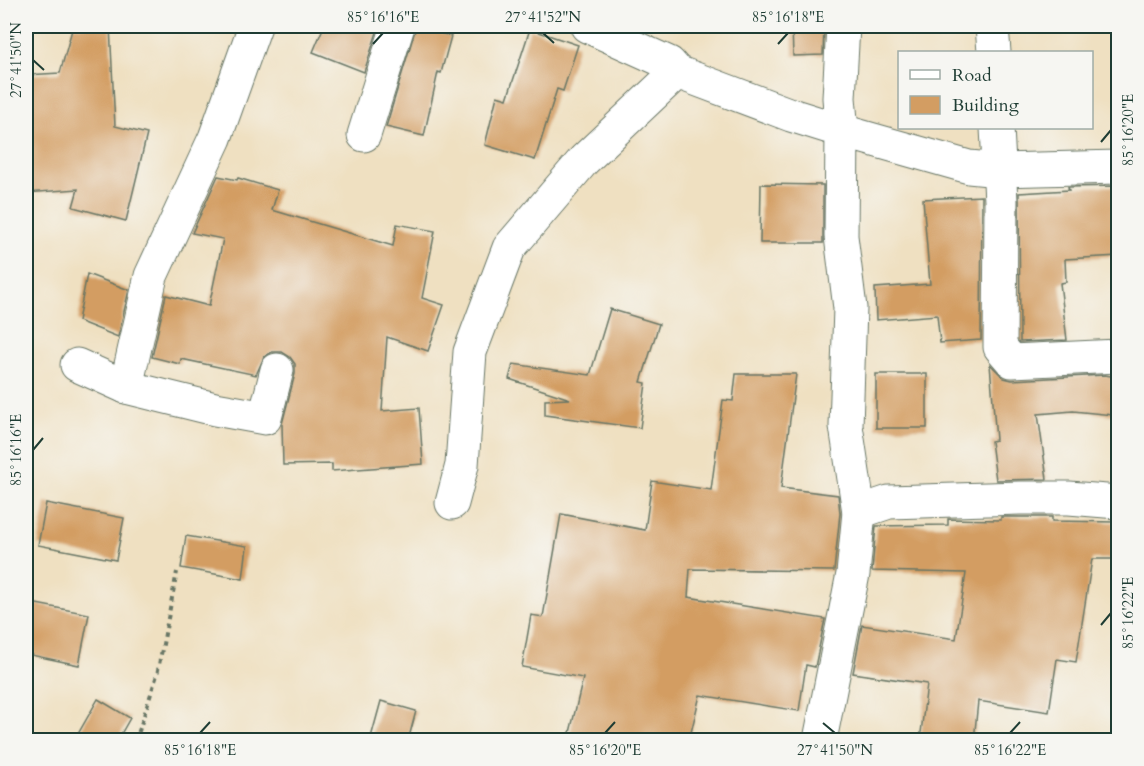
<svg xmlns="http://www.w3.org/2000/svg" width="1144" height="766" font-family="Cardo,serif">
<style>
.building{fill:#d39d62}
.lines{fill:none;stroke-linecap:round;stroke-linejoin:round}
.minor-casing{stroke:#687665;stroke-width:35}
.path{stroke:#687665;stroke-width:4;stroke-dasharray:4.5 4.5;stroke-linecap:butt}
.minor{stroke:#fff;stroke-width:33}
.ticks{fill:none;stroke:#1f3d34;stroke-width:2}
.neatline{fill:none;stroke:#1f3d34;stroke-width:2}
.ticks-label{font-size:15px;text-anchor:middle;fill:#1f3d34}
</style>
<rect width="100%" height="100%" fill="#f6f6f2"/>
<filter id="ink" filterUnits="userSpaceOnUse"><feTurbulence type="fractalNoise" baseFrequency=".0167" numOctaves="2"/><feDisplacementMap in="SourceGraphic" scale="12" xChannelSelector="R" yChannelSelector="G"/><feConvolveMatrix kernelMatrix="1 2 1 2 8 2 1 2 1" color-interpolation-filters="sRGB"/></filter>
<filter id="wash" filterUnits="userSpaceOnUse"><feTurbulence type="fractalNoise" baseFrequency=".008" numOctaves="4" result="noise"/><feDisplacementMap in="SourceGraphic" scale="24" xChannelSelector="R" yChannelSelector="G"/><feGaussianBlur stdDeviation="1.35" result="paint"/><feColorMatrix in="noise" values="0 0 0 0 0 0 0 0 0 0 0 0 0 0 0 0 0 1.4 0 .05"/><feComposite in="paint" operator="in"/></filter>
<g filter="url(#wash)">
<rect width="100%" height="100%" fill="#efe0c1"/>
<g id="blocks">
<g class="building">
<polygon points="73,26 110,26 115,126 147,134 126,221 73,207 78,189 26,193 26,152 30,152 26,75 60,73"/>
<polygon points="324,26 379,26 364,72 313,52"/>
<polygon points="792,26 824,26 823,55 793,56"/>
<polygon points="416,27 451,36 441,73 438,72 424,136 386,127"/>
<polygon points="530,29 578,45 563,91 557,89 535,160 485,145 497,96 507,99"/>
<polygon points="218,176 237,180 238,178 278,190 272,210 393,246 397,224 435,231 422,298 444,305 428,351 387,337 382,411 419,408 423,464 332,471 332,464 283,465 282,424 295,374 295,364 290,357 282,352 272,352 264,357 256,375 181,359 180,364 152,357 166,295 209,306 223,239 192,233"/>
<polygon points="761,184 823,185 823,243 760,243"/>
<polygon points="1119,186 1119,256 1065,259 1066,282 1060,283 1067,340 1020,342 1019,193 1069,190 1068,187"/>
<polygon points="982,196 981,340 940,343 937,315 876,320 875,288 930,284 923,199"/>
<polygon points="87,274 129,290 118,337 78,321"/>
<polygon points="610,309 659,324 641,382 646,383 640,428 545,415 545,400 570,399 509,379 513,364 590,375"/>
<polygon points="990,364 1004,378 1012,380 1105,375 1117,377 1113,415 1073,411 1038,414 1047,479 996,480 991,441 996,440"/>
<polygon points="736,374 796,374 781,488 838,495 840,513 834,571 690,569 688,597 825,619 815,667 806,665 799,711 700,695 689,741 568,741 583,678 522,667 531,615 543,617 561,514 645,530 652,481 711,490 723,400 733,401"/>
<rect x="876" y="374" width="51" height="54"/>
<polygon points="46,503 124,518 116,560 38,545"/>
<polygon points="1001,517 1052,517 1052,521 1117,522 1116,559 1092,559 1076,662 1057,659 1049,712 978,701 974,741 920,741 927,684 853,673 862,625 956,639 966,573 872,571 876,526 948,525 948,519 1001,520"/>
<polygon points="186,536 247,546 243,579 181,568"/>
<polygon points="26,602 89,614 79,665 26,654"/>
<polygon points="98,699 130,718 117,741 74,741"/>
<polygon points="381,701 416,711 408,741 370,741"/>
</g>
</g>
</g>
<g filter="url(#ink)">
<use href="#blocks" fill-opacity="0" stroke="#687665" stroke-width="1.5"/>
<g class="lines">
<g class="minor-casing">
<g id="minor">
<polyline points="255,26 215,138 151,276 126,387 215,409 265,418 277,370"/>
<polyline points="587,26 669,63 677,72 791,115 842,131 839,98 843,26"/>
<polyline points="992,26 994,52"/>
<polyline points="997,128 1001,201 1000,347 1012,361 1118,356"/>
<polyline points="364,135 398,26"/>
<polyline points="77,365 126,387"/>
<polyline points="452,503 462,465 470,352 509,248 584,160 677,72"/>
<polyline points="859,512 889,502 1020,498 1069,498 1118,502"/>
<polyline points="820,740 853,574 859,512 846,426 850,308 841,236 842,131 969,167 999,170 1118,167"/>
</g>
</g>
<polyline class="path" points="134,740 138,734 157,675 177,572"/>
<use href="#minor" class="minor"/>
</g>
</g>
<path class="ticks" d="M543,33l11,10M373,44l10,-11M778,44l10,-11M33,60l11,10M1101,142l10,-12M33,450l10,-12M1101,625l10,-12M823,723l12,10M200,733l10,-11M605,733l10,-11M1010,733l10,-11"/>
<rect width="1144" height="766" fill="none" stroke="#f6f6f2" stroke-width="66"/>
<rect x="898" y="51" width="195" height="78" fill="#f6f6f2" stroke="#a0aca6" stroke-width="1.5"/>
<rect x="910" y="70" width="30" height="9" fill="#ffffff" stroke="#a0aca6" stroke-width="1.5"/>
<text x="952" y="81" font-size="18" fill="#1f3d34">Road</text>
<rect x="910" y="96" width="30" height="18" fill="#d39d62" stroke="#a0aca6" stroke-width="1.5"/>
<text x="952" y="111" font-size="18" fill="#1f3d34">Building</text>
<rect x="33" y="33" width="1078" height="700" class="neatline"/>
<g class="ticks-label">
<text x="383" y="22">85°16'16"E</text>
<text x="543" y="22">27°41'52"N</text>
<text x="788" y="22">85°16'18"E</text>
<text transform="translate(16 60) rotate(-90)" y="5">27°41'50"N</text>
<text transform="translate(1128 130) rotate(-90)" y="5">85°16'20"E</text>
<text transform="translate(16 450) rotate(-90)" y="5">85°16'16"E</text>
<text transform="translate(1128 613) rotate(-90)" y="5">85°16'22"E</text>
<text x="200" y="755">85°16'18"E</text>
<text x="605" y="755">85°16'20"E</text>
<text x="835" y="755">27°41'50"N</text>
<text x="1010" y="755">85°16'22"E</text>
</g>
</svg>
